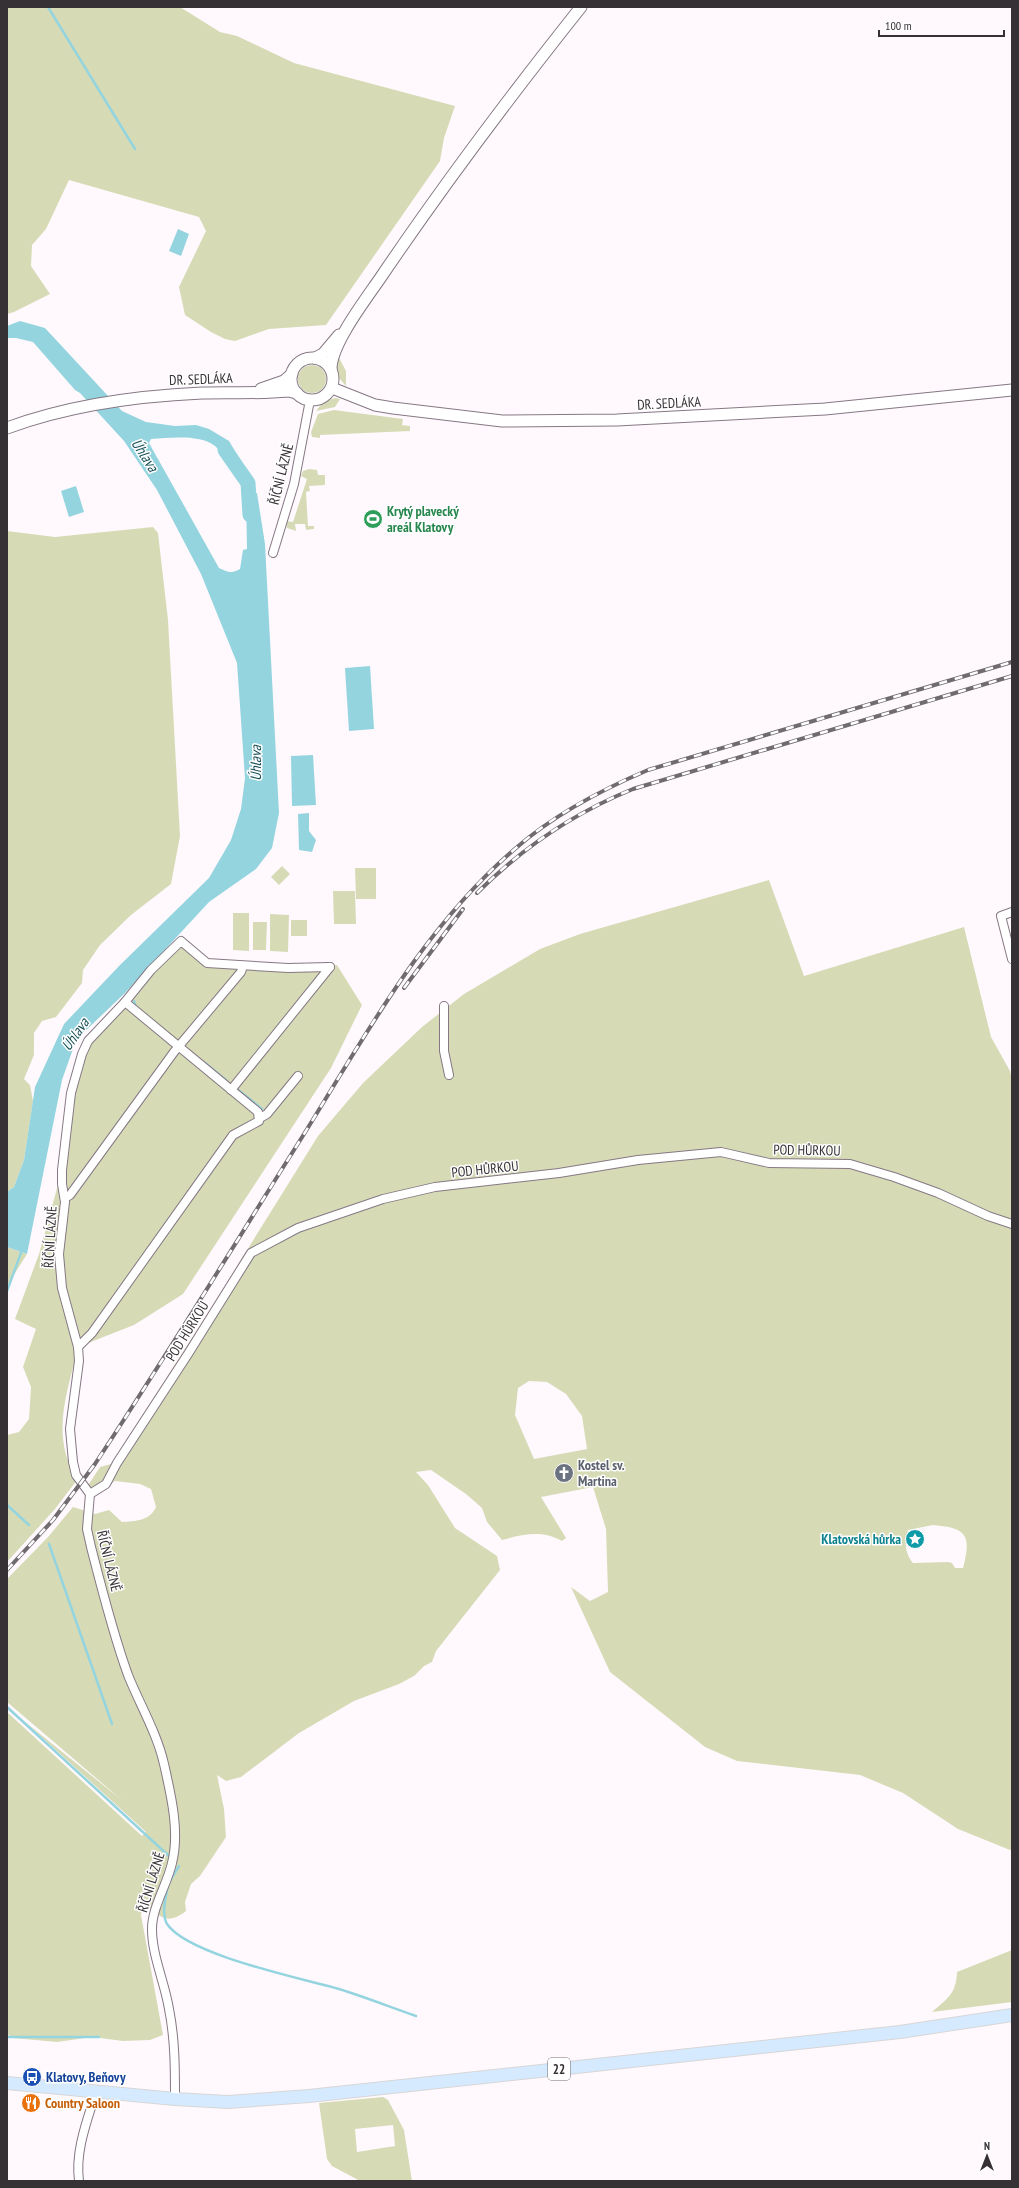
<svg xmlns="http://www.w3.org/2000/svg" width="1019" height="2188" font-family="'PT Sans Narrow',sans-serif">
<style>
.green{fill:#d6dbb6;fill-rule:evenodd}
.water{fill:#94d4df}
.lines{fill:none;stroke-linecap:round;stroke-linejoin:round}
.stream{stroke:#94d4df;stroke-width:2.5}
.river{stroke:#94d4df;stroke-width:15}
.street-casing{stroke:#857884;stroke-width:10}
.secondary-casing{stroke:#857884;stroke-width:13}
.primary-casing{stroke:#d7d6d7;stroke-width:14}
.street{stroke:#fff;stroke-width:8}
.secondary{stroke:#fff;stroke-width:11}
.primary{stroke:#d5eafe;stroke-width:12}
.rail-casing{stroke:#706b6f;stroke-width:4}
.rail{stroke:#fff;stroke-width:2.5;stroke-dasharray:8;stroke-linecap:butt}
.labels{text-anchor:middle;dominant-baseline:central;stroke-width:3;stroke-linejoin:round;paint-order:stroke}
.shield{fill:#fff;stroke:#726f72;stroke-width:1}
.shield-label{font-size:13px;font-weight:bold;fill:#363135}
.street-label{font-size:14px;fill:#363135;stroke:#fff}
.leisure-label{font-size:14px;font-weight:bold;fill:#27864d;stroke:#fff;text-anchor:start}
.worship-label{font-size:14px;font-weight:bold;fill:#5b616d;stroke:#fff;text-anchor:start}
.culture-label{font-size:14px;font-weight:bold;fill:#0d838f;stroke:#fff;text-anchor:end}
.transit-label{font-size:14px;font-weight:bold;fill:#164399;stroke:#fff;text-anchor:start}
.food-label{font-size:14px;font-weight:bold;fill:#c56008;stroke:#fff;text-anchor:start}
.water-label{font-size:15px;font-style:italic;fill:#174f57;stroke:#fff}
</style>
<rect width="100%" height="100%" fill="#fff9fe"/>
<g class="green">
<polygon points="7,7 180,7 220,32 237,36 294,63 455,106 444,138 440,161 326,325 269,329 235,341 225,339 211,332 185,315 179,287 206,231 199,217 69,180 46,229 32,245 31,266 50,294 14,312 7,314"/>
<path d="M338,356l8,15v15c-10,-10 -12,-17 -8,-30z"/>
<circle cx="312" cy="379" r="14"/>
<polygon points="335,398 340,399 335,407 316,411 323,402"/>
<polygon points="334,410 403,419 402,425 410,426 410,431 320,435 320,438 312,437 311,432 318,414"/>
<polygon points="309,469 317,470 318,475 325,475 325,485 309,486 310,491 306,492 308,526 314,526 314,529 306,530 305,524 295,524 296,531 287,528 286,521 293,522 307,479 301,476 303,471"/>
<polygon points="153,527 158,533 168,620 180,836 171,884 131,915 100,945 83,970 82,983 56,1017 42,1021 34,1033 34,1055 24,1079 30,1085 33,1101 24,1160 14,1187 7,1192 7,531 55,537"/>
<polygon points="282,866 290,874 279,885 271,877"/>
<polygon points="355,868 376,868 376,899 356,899"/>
<path d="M769,880l35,96 160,-49 27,110 19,34 2,9v769l-2,1 -52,-21 -55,-36 -43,-18 -123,-14 -32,-14 -95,-75 -39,-85 19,14 18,-9 -2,-63 -13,-42 -52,10 25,41 -4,3c-20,-11 -38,-7 -60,-1l-15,-18 -5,-14 -16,-14 -35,-24 -15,2 12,13 27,43 42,28 3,14 -64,81 -4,11 -8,4 -10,10 -15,8 -45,17 -55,32 -58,44 -15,4 -9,-6 7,34 2,28 -26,39 -9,8 -6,18 1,9c-21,16 -26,4 -43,-8l-2,12 22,120 -13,5 -27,1 -31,-4 -35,5 -44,-4 -6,-4v-322l135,124 4,-4 -122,-111 99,80 -116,-99v-123l41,-42 25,-30 22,7 14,-4 13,12c13,-1 28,-1 34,-15l-5,-18 -11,-5 -25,-3 -16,11 -12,-5 13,-20 11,-3 95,-148 112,-180 45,-53 59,-56 42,-33 76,-45 40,-15zM529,1381l18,1 19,12 16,22 5,33 -53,10 -19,-44 3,-27zM933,1525c33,3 39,9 30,43h-8l-3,-5 -4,-1 -35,1c-8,-9 -9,-22 -5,-33z"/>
<polygon points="333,891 355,891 356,924 334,924"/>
<polygon points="233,913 249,913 249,951 233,950"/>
<polygon points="270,914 289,915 288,952 270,951"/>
<rect x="291" y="920" width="16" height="16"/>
<polygon points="253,922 267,922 266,950 253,950"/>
<path d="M181,941l26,22 81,5 49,-3 25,40 -31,63 -148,226 -49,31 -56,22c-11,48 -28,87 -1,133l-22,29 -48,53v-127l12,-3 10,-13 2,-32 -8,-20 13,-38 -21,-10 24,-65 23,-84 9,-77 17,-52z"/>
<polygon points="7,1247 27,1254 7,1286"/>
<path d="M1012,1950v52l-80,10c16,-14 24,-18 25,-40z"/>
<path d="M383,2097l5,3 16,30 8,51h-52l-28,-15 -5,-7 -8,-56zM393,2125l2,21 -38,6 -2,-23z"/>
</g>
<g class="water">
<polygon points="178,229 189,234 181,256 169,251"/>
<path d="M20,321l25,7 77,83 24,11 29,4 21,-1 13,4 20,12 12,20 -8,7c-5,-7 -11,-16 -18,-22 -15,-12 -45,-8 -64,-7l-2,4 70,125c8,4 13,6 21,1l3,-19 4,-1 -1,-55 11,-1 8,51 14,269 -7,35 -16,21 -47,33 -84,91 -44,42 -7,11 -12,34 -35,174 -20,-7v-55l7,-5 10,-27 11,-73 29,-63 56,-59 89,-87 22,-38 10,-31 4,-31 -8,-115 -36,-89 -44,-84 -33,-49 -44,-48 -5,-3 -42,-48 -17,-4h-9v-12z"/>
<polygon points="76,486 84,512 69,517 61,491"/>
<polygon points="370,666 374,729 349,731 345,668"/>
<polygon points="313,755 316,805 292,806 291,756"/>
<polygon points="309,813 309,831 316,840 312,852 299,850 298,814"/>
</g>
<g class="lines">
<g class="stream">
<polyline points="48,7 135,149"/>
<polyline points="134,1001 136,1007"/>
<polyline points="205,1063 227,1081"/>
<polyline points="237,1089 262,1109"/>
<polyline points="7,1291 22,1250"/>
<polyline points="7,1505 29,1525"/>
<polyline points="49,1544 112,1724"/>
<polyline points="7,1707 170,1857"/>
<polyline points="170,1881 179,1866"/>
<path d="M168,1885c-2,12 -7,28 -1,39 21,31 133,54 172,65 26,8 51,18 77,27"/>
<polyline points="7,2037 99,2037"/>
</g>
<polyline class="river" points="225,450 248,483 250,515"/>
<g class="street-casing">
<g id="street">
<polyline points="273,553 294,484 310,400"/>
<polyline points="1012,912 1001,916 1012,959"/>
<polyline points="444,1006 444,1051 449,1075"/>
<polyline points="231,1090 330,967"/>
<polyline points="260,1118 267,1114 298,1076"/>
<polyline points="65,1198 70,1195 174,1052 241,972 243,966"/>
<polyline points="78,1347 92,1333 233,1135 259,1121 258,1112 125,1002"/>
<polyline points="90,1494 106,1484 117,1463 188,1354 251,1253 298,1228 383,1199 435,1187 559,1173 638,1160 721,1152 769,1163 850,1164 894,1177 938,1193 988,1216 1012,1224"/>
<path d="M175,2099c0,-31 0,-60 -6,-90 -4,-26 -17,-53 -17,-80 0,-22 15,-44 20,-66 8,-31 -1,-68 -8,-99 -7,-31 -24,-59 -36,-89 -15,-41 -26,-85 -37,-128l-4,-18 3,-35 -14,-19 -3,-13 -3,-33 9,-68 -1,-14 -16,-59 -3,-34 6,-52 -3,-18v-14l9,-77 11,-39 6,-13 37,-39 26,-32 30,-29 26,22 81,5 42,-1"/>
<path d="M79,2181c-4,-30 8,-60 17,-89"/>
</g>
</g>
<g class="secondary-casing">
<g id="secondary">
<circle cx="312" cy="379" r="21"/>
<polyline points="315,358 323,354 339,335"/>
<path d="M331,369c0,-25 35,-70 50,-92 63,-93 130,-182 200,-270"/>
<polyline points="332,388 375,405 393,408 502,421 617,420 825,409 1012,390"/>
<polyline points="261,389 284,381 292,374"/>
<path d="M7,428c62,-23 129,-32 195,-35 29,-1 57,1 86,-2l9,2"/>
</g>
</g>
<g class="primary-casing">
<polyline id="primary" points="7,2083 175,2099 228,2102 309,2096 900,2032 1012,2015"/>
</g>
<use href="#street" class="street"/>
<use href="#secondary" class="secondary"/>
<use href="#primary" class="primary"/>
<g class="rail-casing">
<g id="rail">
<path d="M477,893c46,-46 97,-80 156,-104l379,-113"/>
<polyline points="404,988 463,909"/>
<path d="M7,1570l46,-50 42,-56c70,-106 136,-214 204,-322 64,-102 124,-215 217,-294 39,-34 85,-58 132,-78l364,-108"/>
</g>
</g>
<use href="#rail" class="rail"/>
</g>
<defs>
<g id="stadium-disc" transform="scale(1)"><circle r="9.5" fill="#2e9e5b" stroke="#fff"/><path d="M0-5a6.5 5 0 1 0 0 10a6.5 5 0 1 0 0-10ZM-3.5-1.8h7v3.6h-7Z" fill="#fff"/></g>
<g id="church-disc" transform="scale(1)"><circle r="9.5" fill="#6b7280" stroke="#fff"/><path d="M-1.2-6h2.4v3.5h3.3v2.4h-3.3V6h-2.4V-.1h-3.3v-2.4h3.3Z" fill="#fff"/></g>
<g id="sight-disc" transform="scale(1)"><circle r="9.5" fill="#0f9aa8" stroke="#fff"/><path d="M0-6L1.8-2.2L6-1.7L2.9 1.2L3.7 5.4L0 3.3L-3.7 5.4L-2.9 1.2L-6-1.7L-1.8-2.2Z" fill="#fff"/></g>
<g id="bus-disc" transform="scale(1)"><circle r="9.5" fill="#1a4fb4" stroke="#fff"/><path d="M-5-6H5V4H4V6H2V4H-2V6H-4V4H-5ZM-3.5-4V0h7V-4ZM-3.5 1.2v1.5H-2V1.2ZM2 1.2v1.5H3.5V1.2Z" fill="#fff"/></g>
<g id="restaurant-disc" transform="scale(1)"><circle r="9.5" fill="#e8710a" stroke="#fff"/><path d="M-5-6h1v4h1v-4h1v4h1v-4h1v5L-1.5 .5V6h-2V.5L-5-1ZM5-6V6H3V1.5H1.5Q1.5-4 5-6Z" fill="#fff"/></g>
</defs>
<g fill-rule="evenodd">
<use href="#stadium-disc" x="373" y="519"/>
<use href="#church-disc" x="564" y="1473"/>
<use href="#sight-disc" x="915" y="1539"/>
<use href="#bus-disc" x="32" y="2077"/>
<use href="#restaurant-disc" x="31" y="2103"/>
</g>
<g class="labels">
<rect class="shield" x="548" y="2058" width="22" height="22" rx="3"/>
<g class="shield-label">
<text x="559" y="2069">22</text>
</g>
<g class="street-label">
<text transform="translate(201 379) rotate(-2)">DR. SEDLÁKA</text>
<text transform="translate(669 403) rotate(-3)">DR. SEDLÁKA</text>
<text transform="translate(281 474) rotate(-76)">ŘÍČNÍ LÁZNĚ</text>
<text transform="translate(807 1150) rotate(1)">POD HŮRKOU</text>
<text transform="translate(485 1169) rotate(-6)">POD HŮRKOU</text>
<text transform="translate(50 1237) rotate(-87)">ŘÍČNÍ LÁZNĚ</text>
<text transform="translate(187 1331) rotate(-58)">POD HŮRKOU</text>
<text transform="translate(109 1561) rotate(76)">ŘÍČNÍ LÁZNĚ</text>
<text transform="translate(151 1882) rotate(-73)">ŘÍČNÍ LÁZNĚ</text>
</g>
<g class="leisure-label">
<text x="387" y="511">Krytý plavecký<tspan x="387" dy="16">areál Klatovy</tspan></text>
</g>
<g class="worship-label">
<text x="578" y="1465">Kostel sv.<tspan x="578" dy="16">Martina</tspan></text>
</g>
<g class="culture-label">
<text x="901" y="1539">Klatovská hůrka</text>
</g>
<g class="transit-label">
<text x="46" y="2077">Klatovy, Beňovy</text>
</g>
<g class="food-label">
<text x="45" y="2103">Country Saloon</text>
</g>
<g class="water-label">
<text transform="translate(145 455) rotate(57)">Úhlava</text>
<text transform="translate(255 763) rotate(-90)">Úhlava</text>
<text transform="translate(75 1034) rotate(-55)">Úhlava</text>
</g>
</g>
<rect width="1019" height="2188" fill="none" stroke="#363135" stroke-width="16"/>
<g transform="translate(987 2156)" stroke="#ffffff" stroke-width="3" paint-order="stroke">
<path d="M0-3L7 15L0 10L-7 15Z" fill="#363135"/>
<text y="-6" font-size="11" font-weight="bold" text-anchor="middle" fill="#363135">N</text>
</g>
<path d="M879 30v6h125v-6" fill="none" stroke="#363135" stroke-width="2"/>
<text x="885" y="30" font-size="12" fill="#363135" stroke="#ffffff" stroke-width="3" paint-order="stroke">100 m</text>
</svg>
